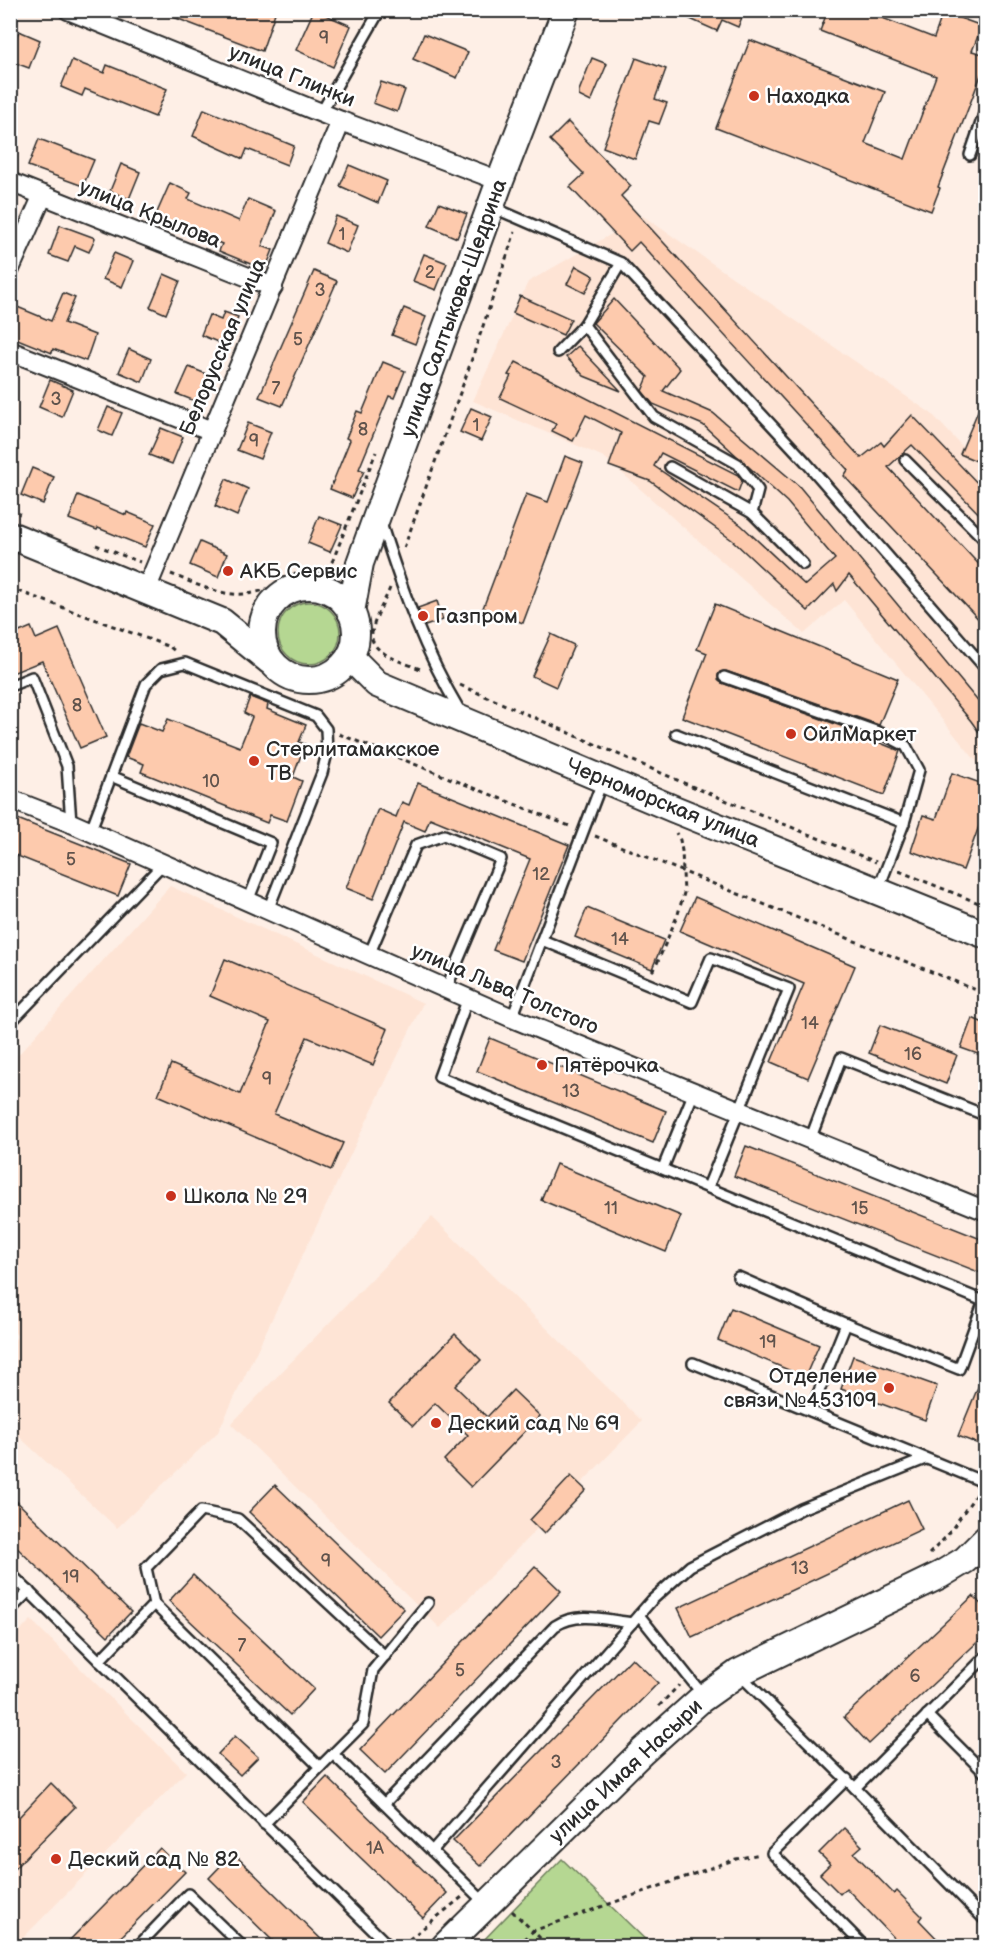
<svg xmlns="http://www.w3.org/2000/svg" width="996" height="1957" font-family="'Balsamiq Sans',sans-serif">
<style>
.built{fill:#fee4d5}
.green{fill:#b5d792;stroke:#70815e;stroke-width:1.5}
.building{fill:#fdcaad;stroke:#2b2b2b;stroke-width:1.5}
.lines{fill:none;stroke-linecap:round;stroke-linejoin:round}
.lane-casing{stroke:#2b2b2b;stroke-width:14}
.street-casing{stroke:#2b2b2b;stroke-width:22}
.secondary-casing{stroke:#2b2b2b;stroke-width:30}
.path{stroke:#2b2b2b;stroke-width:3;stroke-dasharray:4.5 4.5;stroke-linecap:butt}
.lane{stroke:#fff;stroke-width:9}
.street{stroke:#fff;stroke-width:18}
.secondary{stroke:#fff;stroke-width:26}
.poi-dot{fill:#c8321e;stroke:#fff;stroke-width:2}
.labels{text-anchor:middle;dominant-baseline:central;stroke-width:5;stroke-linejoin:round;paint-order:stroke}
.number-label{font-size:18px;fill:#60534c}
.street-label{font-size:21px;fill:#2b2b2b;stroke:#fff}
.poi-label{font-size:21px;fill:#2b2b2b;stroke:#fff;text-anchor:start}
</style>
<rect width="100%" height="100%" fill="#feefe6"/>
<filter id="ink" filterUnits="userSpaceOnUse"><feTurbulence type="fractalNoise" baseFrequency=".0167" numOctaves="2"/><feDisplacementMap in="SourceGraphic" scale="12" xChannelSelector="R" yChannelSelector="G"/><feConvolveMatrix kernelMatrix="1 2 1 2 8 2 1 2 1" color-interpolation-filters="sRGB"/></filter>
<g filter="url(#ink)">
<g class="built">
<polygon points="643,216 932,414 985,471 985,772 844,600 804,634 604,457 473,401 528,282"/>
<polygon points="170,886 423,1003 218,1432 117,1528 11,1429 10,1345 18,1336 10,1328 11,1063"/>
<polygon points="432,1217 642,1421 440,1628 231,1424"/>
<polygon points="31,1620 186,1772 15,1946 11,1946 11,1640"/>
</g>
<g class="green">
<circle cx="309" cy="633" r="31"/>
<polygon points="562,1859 652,1946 478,1946"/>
</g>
<g class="building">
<polygon points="155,10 276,10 262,51"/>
<polygon points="314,10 351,26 333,67 296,50"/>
<polygon points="670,10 745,10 738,27 722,20 717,31"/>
<polygon points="828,10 862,10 934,38 943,12 982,26 972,51 986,55 986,62 938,187 940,188 931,211 716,128 750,40 885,92 865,143 905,159 936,76 820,31"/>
<polygon points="19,31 40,40 29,68 10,61 10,51"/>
<polygon points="424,34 468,52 457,78 413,59"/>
<polygon points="592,58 607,64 591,102 579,96 579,91"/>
<polygon points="636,58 666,69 655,99 667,103 659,124 649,121 635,159 603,147"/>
<polygon points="72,60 104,73 107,65 167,89 155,117 85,89 82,96 61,87"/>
<polygon points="381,82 405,90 397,112 373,103"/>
<polygon points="204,109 294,146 287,165 247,149 243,159 193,136"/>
<polygon points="568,122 631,186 621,196 861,458 881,442 884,446 912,415 986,492 986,521 912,445 888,467 986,572 986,627 844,476 848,470 639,242 630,251 570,187 584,174 550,140"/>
<polygon points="39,139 94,160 83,186 28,166"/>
<polygon points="121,164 140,172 129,199 110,191"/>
<polygon points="349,165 387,181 378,203 340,186"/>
<polygon points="170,183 191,193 188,199 239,221 248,199 276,211 262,246 273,250 265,270 219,251 222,244 155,217"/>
<polygon points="439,203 467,214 457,238 429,226"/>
<polygon points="336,216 358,225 347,253 325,243"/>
<polygon points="60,225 95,238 89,252 75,246 68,262 49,255"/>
<polygon points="114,253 133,261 122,287 103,279"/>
<polygon points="424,254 447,263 436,290 413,281"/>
<polygon points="576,266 594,276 585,293 567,284"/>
<polygon points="314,271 337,281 282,406 259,397"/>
<polygon points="164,274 180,281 166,314 150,307"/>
<polygon points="63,293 75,298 64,323 95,335 86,361 53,349 52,353 10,336 10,316 15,306 51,321"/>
<polygon points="520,296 571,319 563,335 513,313"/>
<polygon points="614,299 680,369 663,391 713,413 799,486 986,711 986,742 971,721 849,575 837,591 834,584 808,611 732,540 650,481 609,466 621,433 586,415 573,441 552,431 556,424 500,398 511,376 508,375 516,362 738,475 742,481 738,492 661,453 654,466 741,525 805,585 835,559 787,502 703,425 653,404 642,391 648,377 593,323"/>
<polygon points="404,308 426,317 415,344 392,335"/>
<polygon points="224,312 238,317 227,346 201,335 209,315 221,320"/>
<polygon points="578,346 621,391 584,376 566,357"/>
<polygon points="129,349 151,359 142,382 119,372"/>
<polygon points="383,362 405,371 394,398 389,396 359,469 364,471 352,498 330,489 350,440 346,438 357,411 362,413"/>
<polygon points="189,367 211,376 200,403 177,394"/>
<polygon points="50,380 73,390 62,417 39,407"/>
<polygon points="985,394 986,394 986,465 960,454"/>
<polygon points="108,407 122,413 112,436 98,430"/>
<polygon points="471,408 492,417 481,441 460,432"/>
<polygon points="248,423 271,432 260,459 237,450"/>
<polygon points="161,428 183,437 172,464 149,455"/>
<polygon points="565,456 583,463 523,623 483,608 526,494 548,502"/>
<polygon points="32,468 54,477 43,504 21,495"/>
<polygon points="226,479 248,489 237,516 215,506"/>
<polygon points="78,495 126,515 127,512 155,524 145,547 98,528 97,530 69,519"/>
<polygon points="319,516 342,525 330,552 308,543"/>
<polygon points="200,542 227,554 218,577 190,565"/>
<polygon points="437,601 443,620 425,626 418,608"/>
<polygon points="715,604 898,679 879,725 726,671 720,672 718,675 719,681 722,683 874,738 873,740 900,751 884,795 682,717 707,653 697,649"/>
<polygon points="31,627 36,639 59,629 106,737 80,748 42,661 10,674 10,636"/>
<polygon points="551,634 574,645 556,687 532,676"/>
<polygon points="250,697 268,704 267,709 306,725 299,742 305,744 293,777 302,781 287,821 270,815 267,823 141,772 144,764 126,757 139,723 162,732 168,719 240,747 252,717 244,713"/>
<polygon points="952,773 986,785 986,807 963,870 911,851 923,815 936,819"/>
<polygon points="418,783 569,845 522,961 493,950 530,859 430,818 425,831 404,822 373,899 346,888 378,809 396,817 402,802 409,805"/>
<polygon points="10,816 131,864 118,896 10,853"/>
<polygon points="695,897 855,966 808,1078 771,1062 804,984 680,931"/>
<polygon points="587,908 664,940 652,969 575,937"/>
<polygon points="225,959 388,1029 373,1065 307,1037 274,1114 343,1143 331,1170 158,1095 171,1064 240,1094 270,1022 210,996"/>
<polygon points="972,1018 986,1024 986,1057 961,1048"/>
<polygon points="880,1025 957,1055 946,1084 869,1053"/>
<polygon points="490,1038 666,1111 653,1143 477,1071"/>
<polygon points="746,1146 986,1241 986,1275 734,1176"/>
<polygon points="556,1164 681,1216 666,1252 541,1200"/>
<polygon points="731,1308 819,1345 805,1377 718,1340"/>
<polygon points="455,1334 481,1360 455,1386 487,1417 513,1390 540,1416 471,1487 444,1460 468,1435 435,1403 413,1426 389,1403"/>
<polygon points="853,1356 937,1386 925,1420 841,1389"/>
<polygon points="985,1370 986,1370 986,1447 958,1436"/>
<polygon points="571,1476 586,1490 544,1534 530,1520"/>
<polygon points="275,1485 404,1609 378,1636 249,1512"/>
<polygon points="10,1495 131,1612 108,1636 10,1541"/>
<polygon points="908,1500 922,1529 692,1637 678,1608"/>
<polygon points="535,1566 561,1591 385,1774 360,1750"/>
<polygon points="193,1575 314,1689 290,1715 169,1601"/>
<polygon points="973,1596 986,1609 986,1634 869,1744 844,1717"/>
<polygon points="632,1658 658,1683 480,1866 453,1841"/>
<polygon points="235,1736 258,1757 240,1775 218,1754"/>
<polygon points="327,1777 447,1893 423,1918 303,1802"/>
<polygon points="51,1783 75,1807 10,1873 10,1809 19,1817"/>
<polygon points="844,1828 862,1846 854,1853 894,1894 897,1891 922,1916 919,1920 945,1947 903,1947 846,1888 840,1894 820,1874 830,1864 819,1853"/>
<polygon points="160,1848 185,1872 111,1947 63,1947"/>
<polygon points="233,1853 329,1947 279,1947 209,1878"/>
</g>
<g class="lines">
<g class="lane-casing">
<g id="lane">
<polyline points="321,113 380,10"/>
<polyline points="970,155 986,108"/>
<polyline points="492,207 621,263 805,461 986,669"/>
<polyline points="621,263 584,325 654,417 738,464 758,490 752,513 803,564"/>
<polyline points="558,352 584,325"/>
<polyline points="905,460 986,541"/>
<polyline points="670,467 752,513"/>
<path d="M381,523c21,66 43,128 79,188"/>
<polyline points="724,677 881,733 906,746 919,770 904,823 878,890"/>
<polyline points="10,686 32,677 67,766 71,823"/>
<polyline points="676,734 904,823"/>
<polyline points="111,776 271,843 248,901"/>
<polyline points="90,832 146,684 161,669 185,663 316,716 326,729 327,753 322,773 268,910"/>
<polyline points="542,940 692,1002 711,958 789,989 708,1187"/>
<polyline points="369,955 416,845 444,835 501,859 446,989"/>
<polyline points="468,998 439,1077 986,1302"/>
<polyline points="512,1018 602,782"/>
<polyline points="10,1023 163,864"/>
<polyline points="810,1140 841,1058 982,1114 986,1107"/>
<polyline points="663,1168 694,1092"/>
<polyline points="738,1277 846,1324 959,1369 984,1301"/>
<polyline points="693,1363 986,1483"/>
<polyline points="811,1411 846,1324"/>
<polyline points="10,1573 389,1946"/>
<polyline points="154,1604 146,1568 201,1511 238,1519 385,1656"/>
<polyline points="10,1610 29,1591"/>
<polyline points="639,1615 703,1695"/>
<polyline points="99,1661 154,1604 320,1767 264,1824"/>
<polyline points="740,1675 855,1788 986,1921"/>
<polyline points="927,1715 986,1774"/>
<polyline points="333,1754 486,1904"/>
<polyline points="320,1767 363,1724 373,1670 428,1603"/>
<polyline points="847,1779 772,1853 864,1946"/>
<polyline points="855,1788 986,1656"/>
<path d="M384,1804l171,-178c23,-15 51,-6 77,-3"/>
<polyline points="432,1851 652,1600 690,1566 801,1509 925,1459"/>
<polyline points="138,1946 188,1894 242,1946"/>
</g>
</g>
<g class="street-casing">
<g id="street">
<polyline points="68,10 341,121 500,181"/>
<polyline points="10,182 273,287"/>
<polyline points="10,269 43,195"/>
<polyline points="10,351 212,431"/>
<polyline points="146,590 341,121"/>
<polyline points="10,799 71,823 512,1018 986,1211"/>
</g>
</g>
<g class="secondary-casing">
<g id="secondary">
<polyline points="10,535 222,622 270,661"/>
<circle cx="309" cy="633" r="47"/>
<polyline points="351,612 360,563 378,513 500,181 566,10"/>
<polyline points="350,657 377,684 674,809 986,935"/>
<polyline points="445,1946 642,1752 700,1700 738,1673 940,1575 965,1560 986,1539"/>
</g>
</g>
<g class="path">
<polyline points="10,510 20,514"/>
<polyline points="96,545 140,562"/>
<polyline points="404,548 465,379 515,232"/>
<path d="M171,574c27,11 56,26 86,18 13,-3 25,-11 39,-15 14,-5 29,-3 37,-17l43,-108"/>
<polyline points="10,588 170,647 176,652"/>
<path d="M390,588c-6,15 -16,30 -18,45 -4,21 37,31 51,37"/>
<polyline points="460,685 684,783 876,862"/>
<polyline points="339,734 572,827"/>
<polyline points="595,836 986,994"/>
<polyline points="899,871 986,906"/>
<polyline points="652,971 655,968 678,914 684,893 682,851 680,840 676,833"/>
<polyline points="978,1494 981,1520"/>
<polyline points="929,1554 947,1536 977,1493"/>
<polyline points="659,1706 679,1685"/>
<polyline points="512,1911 533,1931 736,1859 760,1854"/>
<polyline points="402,1945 462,1897"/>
<polyline points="518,1946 533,1931 548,1946"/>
</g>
<use href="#lane" class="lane"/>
<use href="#street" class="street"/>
<use href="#secondary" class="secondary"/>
</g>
</g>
<g class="poi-dot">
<circle cx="754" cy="96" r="6"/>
<circle cx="228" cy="571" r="6"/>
<circle cx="423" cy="616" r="6"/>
<circle cx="791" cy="734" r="6"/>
<circle cx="254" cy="761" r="6"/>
<circle cx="542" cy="1065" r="6"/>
<circle cx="171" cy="1196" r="6"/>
<circle cx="889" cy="1388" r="6"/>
<circle cx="436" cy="1423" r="6"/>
<circle cx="56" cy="1859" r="6"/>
</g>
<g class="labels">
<g class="number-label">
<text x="324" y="38">9</text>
<text x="342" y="234">1</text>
<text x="430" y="272">2</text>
<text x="320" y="290">3</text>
<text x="298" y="339">5</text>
<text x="276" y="388">7</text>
<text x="56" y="399">3</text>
<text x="476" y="425">1</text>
<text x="363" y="429">8</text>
<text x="254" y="441">9</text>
<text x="77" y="705">8</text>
<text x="211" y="781">10</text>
<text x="71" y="859">5</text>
<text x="541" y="874">12</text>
<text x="620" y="939">14</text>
<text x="810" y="1023">14</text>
<text x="913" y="1054">16</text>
<text x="267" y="1079">9</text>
<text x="571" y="1091">13</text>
<text x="611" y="1208">11</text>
<text x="860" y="1208">15</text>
<text x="768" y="1342">19</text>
<text x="326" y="1561">9</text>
<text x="800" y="1568">13</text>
<text x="71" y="1577">19</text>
<text x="242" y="1645">7</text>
<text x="460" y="1670">5</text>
<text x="915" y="1676">6</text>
<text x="556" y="1762">3</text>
<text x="375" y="1848">1А</text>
</g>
<g class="street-label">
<text transform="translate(292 76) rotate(22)">улица Глинки</text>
<text transform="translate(150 214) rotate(22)">улица Крылова</text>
<text transform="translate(454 308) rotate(-70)">улица Салтыкова-Щедрина</text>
<text transform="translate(223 347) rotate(-67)">Белорусская улица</text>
<text transform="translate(663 803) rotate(22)">Черноморская улица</text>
<text transform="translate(505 989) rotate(23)">улица Льва Толстого</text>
<text transform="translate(626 1771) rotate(-43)">улица Имая Насыри</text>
</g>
<g class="poi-label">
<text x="766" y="96">Находка</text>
<text x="240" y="571">АКБ Сервис</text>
<text x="435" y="616">Газпром</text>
<text x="803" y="734">ОйлМаркет</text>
<text x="266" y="749">Стерлитамакское<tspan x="266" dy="24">ТВ</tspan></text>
<text x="554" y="1065">Пятёрочка</text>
<text x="183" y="1196">Школа № 29</text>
<text x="877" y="1376" text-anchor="end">Отделение<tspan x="877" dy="24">связи №453109</tspan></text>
<text x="448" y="1423">Деский сад № 69</text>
<text x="68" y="1859">Деский сад № 82</text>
</g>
</g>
<rect width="996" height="1957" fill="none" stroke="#fff" stroke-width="36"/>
<rect x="18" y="18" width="960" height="1921" fill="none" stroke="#2b2b2b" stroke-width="2" filter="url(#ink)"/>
</svg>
